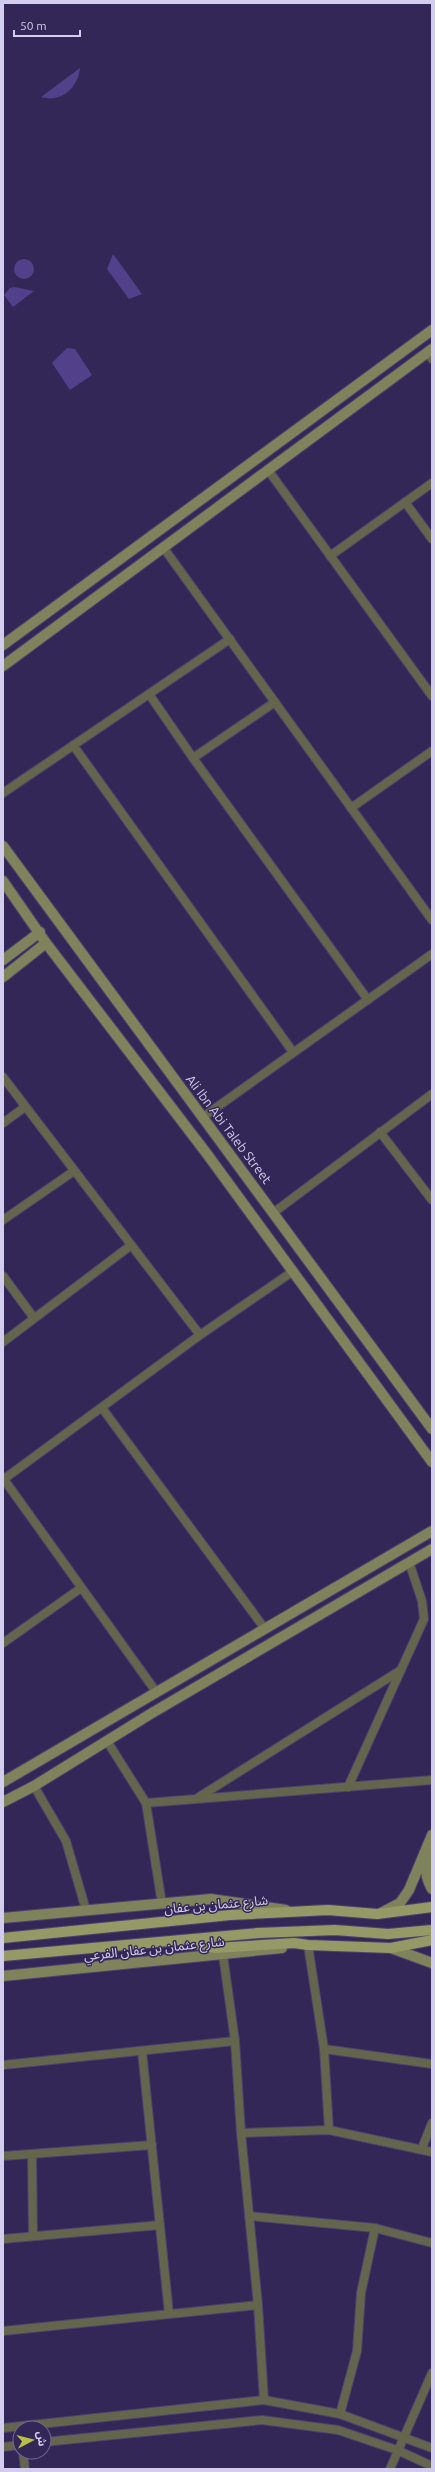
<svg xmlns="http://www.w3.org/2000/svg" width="435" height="2472" font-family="Ubuntu,'Noto Sans Arabic',sans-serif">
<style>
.grass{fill:#53408b}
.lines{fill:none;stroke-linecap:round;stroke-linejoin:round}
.street-casing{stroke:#4c426f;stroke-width:10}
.secondary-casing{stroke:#4c426f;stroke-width:12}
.primary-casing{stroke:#4c426f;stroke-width:12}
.street{stroke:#63664d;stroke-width:8}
.secondary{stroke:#7f835b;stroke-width:10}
.primary{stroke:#959965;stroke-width:10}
.labels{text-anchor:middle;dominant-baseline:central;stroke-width:3;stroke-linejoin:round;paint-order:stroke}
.street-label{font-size:13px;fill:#d2cdec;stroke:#332757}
</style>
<rect width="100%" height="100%" fill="#332757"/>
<g class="grass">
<path d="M80,68c-2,20 -19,35 -39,29z"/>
<polygon points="113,254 142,294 129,299 107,269"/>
<circle cx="24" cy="269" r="10"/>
<polygon points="14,287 34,291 13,307 4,295 10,288"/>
<polygon points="67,348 75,349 92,375 70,390 52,363"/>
</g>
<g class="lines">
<g class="street-casing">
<g id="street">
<polyline points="427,352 432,359"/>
<polyline points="268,470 432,696"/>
<polyline points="405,502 432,539"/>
<polyline points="163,547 432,920"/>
<polyline points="330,556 432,483"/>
<polyline points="149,694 193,758"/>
<polyline points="275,702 193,758 368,1000"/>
<polyline points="73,745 293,1052"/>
<polyline points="3,793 230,639"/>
<polyline points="351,808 432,751"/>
<polyline points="3,1077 200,1335"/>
<polyline points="203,1117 432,954"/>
<polyline points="3,1123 25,1107"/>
<polyline points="380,1132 432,1200"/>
<polyline points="273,1213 432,1094"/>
<polyline points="3,1220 74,1171"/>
<polyline points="3,1276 34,1318"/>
<polyline points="3,1342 130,1246"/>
<polyline points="102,1408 265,1629"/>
<polyline points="3,1478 157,1693"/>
<polyline points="4,1479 200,1335 292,1272"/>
<polyline points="3,1643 81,1588"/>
<polyline points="107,1741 146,1803 162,1904"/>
<polyline points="34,1786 66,1841 86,1910"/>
<polyline points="348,1787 424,1619 422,1601 409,1562"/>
<polyline points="199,1797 401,1670"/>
<polyline points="146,1803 432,1780"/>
<polyline points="308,1945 324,2049 329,2130"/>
<polyline points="223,1955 235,2041 241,2133 258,2305 264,2400"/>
<polyline points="324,2049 432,2064"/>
<polyline points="142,2051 169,2314"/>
<polyline points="3,2065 235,2041"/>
<polyline points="241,2133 329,2130 432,2152"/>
<polyline points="422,2148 432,2123"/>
<polyline points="32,2154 33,2236"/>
<polyline points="3,2156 152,2145"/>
<polyline points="249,2216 375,2228 432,2243"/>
<polyline points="3,2239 160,2225"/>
<polyline points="3,2331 258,2305"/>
<polyline points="340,2414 357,2351 361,2293 375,2228"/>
<polyline points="3,2428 264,2400 340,2414 432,2448"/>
<polyline points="44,2442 262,2420 338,2430 397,2450 432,2466"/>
<polyline points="3,2447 20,2445"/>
<polyline points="23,2452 25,2469"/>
<polyline points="390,2469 432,2373"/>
</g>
</g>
<g class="secondary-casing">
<g id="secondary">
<polyline points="3,645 432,330"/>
<polyline points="3,666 432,349"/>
<polyline points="3,846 432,1429"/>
<polyline points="3,881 46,943 207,1154 432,1462"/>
<polyline points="3,960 40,932"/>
<polyline points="3,977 46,943"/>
<polyline points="3,1782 432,1531"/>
<polyline points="3,1802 34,1786 152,1713 432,1549"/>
<path d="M428,1855c-3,13 -3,22 4,34"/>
<polyline points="381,1913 400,1903 409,1890 432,1835"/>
<polyline points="3,1918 211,1899 286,1910"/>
<polyline points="391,1948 432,1963"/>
<polyline points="3,1976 282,1948"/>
</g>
</g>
<g class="primary-casing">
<g id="primary">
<polyline points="3,1938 230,1915 328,1910 377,1914 432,1907"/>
<polyline points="191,1943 216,1948 294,1943 308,1945 391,1948 432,1940"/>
<polyline points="3,1956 258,1933 335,1930 388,1934 432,1930"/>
</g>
</g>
<use href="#street" class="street"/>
<use href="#secondary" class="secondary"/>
<use href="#primary" class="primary"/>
</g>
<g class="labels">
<g class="street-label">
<text transform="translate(229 1129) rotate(53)">Ali Ibn Abi Taleb Street</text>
<text transform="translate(216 1904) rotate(-5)">شارع عثمان بن عفان</text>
<text transform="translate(154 1948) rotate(-6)">شارع عثمان بن عفان الفرعي</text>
</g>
</g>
<rect width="435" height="2472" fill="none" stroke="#d2cdec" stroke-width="8"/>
<g transform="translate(32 2440) rotate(83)"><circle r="19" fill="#332757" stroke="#736993"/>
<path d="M0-3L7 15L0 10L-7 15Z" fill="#b9c046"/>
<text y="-6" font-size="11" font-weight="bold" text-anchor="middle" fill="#d2cdec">ش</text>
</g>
<path d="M14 30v6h66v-6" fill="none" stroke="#d2cdec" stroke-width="2"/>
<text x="20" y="30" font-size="12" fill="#d2cdec" stroke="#332757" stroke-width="3" paint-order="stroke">50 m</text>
</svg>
